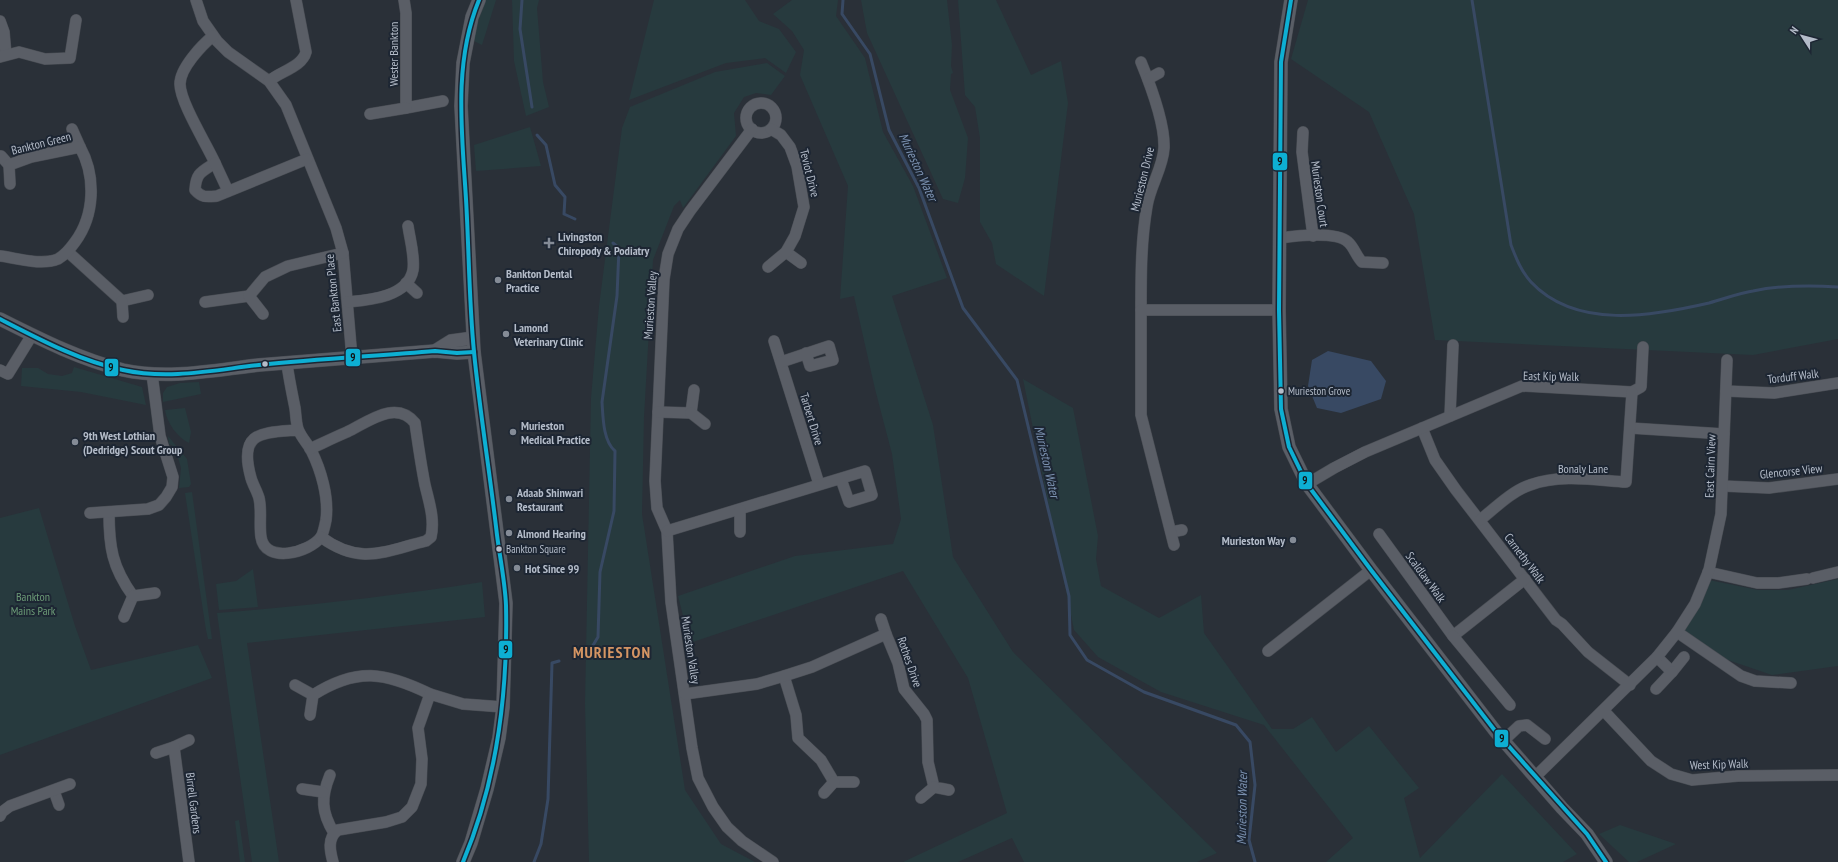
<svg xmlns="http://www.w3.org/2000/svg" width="1838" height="862" font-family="'PT Sans Narrow',sans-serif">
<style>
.green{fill:#273a3e}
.water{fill:#384963}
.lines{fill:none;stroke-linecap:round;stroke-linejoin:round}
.stream{stroke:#384963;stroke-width:3}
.minor-casing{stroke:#484c53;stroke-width:12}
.tertiary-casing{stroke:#484c53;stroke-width:14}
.minor{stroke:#5a5e66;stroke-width:11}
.tertiary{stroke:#5a5e66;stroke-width:13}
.bus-1-casing{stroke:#1d2633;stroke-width:7}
.bus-1{stroke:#0dafd3;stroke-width:4}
.poi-dot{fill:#848b96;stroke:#1d2633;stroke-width:1.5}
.bus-dot{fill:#b4bcc9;stroke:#1d2633;stroke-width:1.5}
.labels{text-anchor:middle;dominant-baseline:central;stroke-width:4;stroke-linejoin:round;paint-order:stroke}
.bus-label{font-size:11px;fill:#b4bcc9;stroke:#1d2633;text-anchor:start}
.street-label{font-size:12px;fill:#b4bcc9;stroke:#1d2633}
.poi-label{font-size:12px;font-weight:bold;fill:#b4bcc9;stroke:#1d2633;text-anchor:start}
.park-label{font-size:12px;fill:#6b9a76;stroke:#1d2633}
.water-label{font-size:13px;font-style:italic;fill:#7c92b1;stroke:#1d2633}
.district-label{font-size:16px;font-weight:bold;letter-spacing:1px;fill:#d59563;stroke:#1d2633}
.line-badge{stroke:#1d2633;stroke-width:1.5}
.pale-badge-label{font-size:11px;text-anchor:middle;font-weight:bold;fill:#111}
</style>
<rect width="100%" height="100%" fill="#2a3038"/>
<g class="green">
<polygon points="485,0 496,0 482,45 472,40"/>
<polygon points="512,0 539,0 537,8 543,82 549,107 526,116 514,61"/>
<polygon points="654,0 745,0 759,21 779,29 796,52 786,73 765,58 726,63 629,100"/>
<polygon points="792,0 838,0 836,16 865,58 883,132 913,186 947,278 892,296 933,425 953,557 1013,652 1217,853 1197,862 1024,862 1012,838 958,862 903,862 1007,813 968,678 903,571 690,643 678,596 795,556 893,544 901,519 892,454 875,389 854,296 840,299 848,186 800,75 804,50 792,31 773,14"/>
<polygon points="861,0 947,0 952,45 951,66 953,73 951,74 950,90 968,138 965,178 958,203 943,199 867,33"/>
<polygon points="958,0 996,0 1031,75 1061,61 1068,103 1044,296 996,264 992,243 980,222 980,138 975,107 965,95"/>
<polygon points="1308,0 1838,0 1838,339 1753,355 1435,340 1414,214 1369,112 1291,59"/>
<polygon points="767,63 785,76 771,95 756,93 744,97 734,113 736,136 683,208 680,200 674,206 653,260 644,417 642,514 685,790 721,844 755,862 589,862 585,704 591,398 599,306 622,128 630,107 715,72"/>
<polygon points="530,127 541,166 476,171 474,145"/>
<polygon points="74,367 142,387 146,405 81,392 21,386 22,368 38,368 48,374 62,376 72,373"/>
<polygon points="1023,379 1073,408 1098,536 1096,559 1101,586 1159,618 1201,595 1204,633 1272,729 1293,729 1312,717 1336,752 1369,726 1419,788 1404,798 1420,858 1502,774 1577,854 1563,862 1326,862 1353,838 1264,725 1161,692 1098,657 1074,630"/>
<polygon points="199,382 201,394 163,402 163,393 167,387 180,383"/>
<path d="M185,408l6,24 -2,11c-12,-6 -22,-20 -24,-33z"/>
<polygon points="168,436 187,459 191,484 189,487 179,488 181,468 175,447 169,444"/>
<polygon points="192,492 212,639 208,639 206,630 185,493"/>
<polygon points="39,508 75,626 91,670 198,645 212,678 0,755 0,518"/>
<polygon points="253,569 258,607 219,610 216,584 236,581"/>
<polygon points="1838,579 1838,666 1772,675 1722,658 1683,632 1709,580 1758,590 1788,590"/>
<path d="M482,582l3,35 -238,26 32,219h-27l-35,-249c89,-7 177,-17 265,-31z"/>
<polygon points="239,820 245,862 240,862 235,821"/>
<polygon points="1620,825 1676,844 1637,862 1629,862 1599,834"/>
</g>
<polygon class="water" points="1328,351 1371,361 1386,381 1381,399 1341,413 1317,408 1308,386 1312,360"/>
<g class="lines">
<g class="stream">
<polyline points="522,0 520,29 532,107"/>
<polyline points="843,0 842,14 870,54 889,130 919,188 963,308 1017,380 1069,596 1070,635 1087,660 1144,692 1236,725 1250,742 1255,785 1249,840 1255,862"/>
<path d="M1472,0l39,245c5,13 10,26 20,37 45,48 122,34 178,21 15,-4 30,-10 44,-12 29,-6 56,-6 85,-4"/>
<polyline points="537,135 546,145 555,185 565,197 564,214 575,219"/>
<path d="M589,652l9,-15 2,-65 14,-61 1,-60c-12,-10 -12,-34 -13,-49l15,-106 2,-48 -6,-5"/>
<polyline points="534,862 541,844 548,799 552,663 559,661"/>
</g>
<g class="minor-casing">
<g id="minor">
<polyline points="196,0 203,21 217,41 228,52 269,81 286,105 336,228 343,253 352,358"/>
<polyline points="404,0 406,13 406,108 443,101"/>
<polyline points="0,21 4,32 6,55"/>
<path d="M213,36c-11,9 -33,32 -33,48 0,18 27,61 35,79 -14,9 -19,10 -20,27 7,8 12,7 22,6l90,-37"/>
<polyline points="0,57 19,52 45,59 70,58 76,20"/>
<path d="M1141,62c9,22 24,62 23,86 -1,20 -14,38 -17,58 -6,35 -6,69 -6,104"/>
<polyline points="1148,79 1159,73"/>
<path d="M269,81c12,-10 33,-14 37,-29l-10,-52"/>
<circle cx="761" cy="118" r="15"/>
<polyline points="370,114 406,108"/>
<polyline points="72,129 80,147"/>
<polyline points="752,129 690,211 678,229 668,254 664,279 655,481 657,508 667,531 671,602 692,748 698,778 713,807 727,827 742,841 773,862"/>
<polyline points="1303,132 1302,152 1313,236"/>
<polyline points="1,156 9,165"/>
<polyline points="215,163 228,191"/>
<path d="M1280,238c14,-2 56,-7 68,4 6,5 8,14 14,20l21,1"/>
<polyline points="68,252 122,301 148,295"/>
<polyline points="786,252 801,263"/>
<path d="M0,256c17,2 41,10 58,3 7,-4 12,-10 17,-17 20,-27 21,-66 5,-95l-49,10 -22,8 1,19"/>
<polyline points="768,267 786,252 795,236 804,207 797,166 790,147 781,135 771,129"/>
<polyline points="406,283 417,293"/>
<polyline points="122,301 123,317"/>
<polyline points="205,302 249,296"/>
<path d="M348,302c21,-2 60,-5 65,-32 2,-14 -3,-30 -5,-44"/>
<polyline points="263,314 249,296 265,277 288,266 343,253"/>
<polyline points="774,341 819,484"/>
<polyline points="781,362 829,346 833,360 810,366 806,353"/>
<path d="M287,364c2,15 5,29 8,44 1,7 1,15 3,21 3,8 9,14 13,21 10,20 18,47 15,70 -1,5 -3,14 -5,17 -12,16 -56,27 -60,0 -2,-13 1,-27 -2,-39 -2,-7 -6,-13 -8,-20 -13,-47 10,-45 47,-48"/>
<polyline points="0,370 8,374 32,335"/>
<polyline points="1726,391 1774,393 1838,383"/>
<polyline points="658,412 691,413 694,390"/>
<polyline points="691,413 705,424"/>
<polyline points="1450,416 1453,345"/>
<polyline points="1422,428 1435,460 1456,490 1556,620 1562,624 1588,652 1630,685"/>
<polyline points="1630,428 1724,434"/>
<path d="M310,449c13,-6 25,-12 37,-17 21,-10 49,-33 68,-9 3,21 6,42 10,62 4,17 10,34 6,52l-5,4c-41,10 -66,25 -105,-4"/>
<polyline points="1307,484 1334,468 1365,452 1522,386 1632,392 1641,387 1643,347"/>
<polyline points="1723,486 1769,488 1838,479"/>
<path d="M109,512c0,35 3,55 24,84l-9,21"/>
<polyline points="90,513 148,509 159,505 166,497 172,487 173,477 160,436 152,374"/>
<path d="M1480,520c15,-12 32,-29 50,-35 30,-11 65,-5 96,-3l6,-90"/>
<polyline points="667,531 865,471 872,495 849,502 841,479"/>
<polyline points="740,532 740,510"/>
<polyline points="1171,532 1182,530"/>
<polyline points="1379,534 1453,636 1525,579"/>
<polyline points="1174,545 1141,415 1141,310 1279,310"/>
<polyline points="1708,572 1757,583 1778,583 1807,579"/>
<polyline points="1813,578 1838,572"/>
<polyline points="133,596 155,593"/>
<polyline points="881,619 886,634"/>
<polyline points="1677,632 1741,676 1755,681 1791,683"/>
<polyline points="1453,636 1510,705"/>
<polyline points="1268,651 1371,570"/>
<polyline points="1657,657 1672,672 1684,657"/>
<polyline points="784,676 796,715 798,738 821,760 834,782 854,782"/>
<polyline points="295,685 313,695"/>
<polyline points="1656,689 1672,672"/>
<polyline points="685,694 757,684 784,676 812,667 886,634 898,663 904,689 924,714 927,720 928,762 934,787 949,790"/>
<polyline points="1604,711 1651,761 1671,774 1692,780 1738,776 1838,775"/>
<path d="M310,715l3,-20c44,-28 72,-23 117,-1"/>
<polyline points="1503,741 1519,726 1527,725 1545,739"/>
<polyline points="174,747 189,740"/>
<polyline points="156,753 174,747 189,862"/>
<path d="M330,775c-9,22 -9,37 4,58"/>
<polyline points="1535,777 1657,657 1677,632 1695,604 1709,570 1721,514 1727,360"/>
<polyline points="302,789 323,792"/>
<polyline points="54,791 59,805"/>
<polyline points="824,793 834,782"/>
<polyline points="921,798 934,787"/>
<polyline points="0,816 2,812 10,806 70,784"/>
<path d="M333,862c-3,-11 -6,-24 5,-32l48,-8 16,-5 10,-10 9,-23 1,-25 -4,-31 12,-34 33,10 40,3"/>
</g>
</g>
<g class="tertiary-casing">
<g id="tertiary">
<polyline points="1291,0 1281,62 1279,310 1281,409 1289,447 1307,484 1371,570 1496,732 1562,808 1587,834 1606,862"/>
<path d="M0,319c40,20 79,40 123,51 45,10 91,0 136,-5 58,-5 117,-9 176,-14l22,2 17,-1"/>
<polyline points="435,351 451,341 473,338"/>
<polyline points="463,862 471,843 487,789 499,738 503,707 506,603 474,352 461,106 463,63 472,17 479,0"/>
</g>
</g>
<use href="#minor" class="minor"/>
<use href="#tertiary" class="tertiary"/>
<g class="bus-1-casing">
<g id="bus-1">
<polyline points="1291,0 1281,62 1279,310 1281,409 1289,447 1307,484 1371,570 1496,732 1587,834 1606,862"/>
<path d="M0,319c39,20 80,42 123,51 46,10 91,0 136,-5 59,-6 117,-9 176,-14l22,2 17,-1"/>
<path d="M463,862c34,-81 45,-170 43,-257 -1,-23 -6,-47 -9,-70 -7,-61 -17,-122 -23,-183 -5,-50 -5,-102 -8,-153 -4,-66 -13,-136 13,-199"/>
</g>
</g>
<use href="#bus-1" class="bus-1"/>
</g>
<g class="poi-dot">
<path d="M547 237h4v4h4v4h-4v4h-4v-4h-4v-4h4z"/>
<circle cx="498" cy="280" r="4"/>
<circle cx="506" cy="334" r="4"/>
<circle cx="513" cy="432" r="4"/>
<circle cx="75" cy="442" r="4"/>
<circle cx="509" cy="499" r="4"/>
<circle cx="509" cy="533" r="4"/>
<circle cx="1293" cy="540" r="4"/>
<circle cx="517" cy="568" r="4"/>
</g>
<g class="bus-dot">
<circle cx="265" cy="364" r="3.5"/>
<circle cx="1281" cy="391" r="3.5"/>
<circle cx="499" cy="549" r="3.5"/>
</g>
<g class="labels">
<g class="bus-label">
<text x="1288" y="391">Murieston Grove</text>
<text x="506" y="549">Bankton Square</text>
</g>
<g class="street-label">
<text transform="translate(393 54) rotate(-90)">Wester Bankton</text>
<text transform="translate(41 143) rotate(-14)">Bankton Green</text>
<text transform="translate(810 173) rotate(76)">Teviot Drive</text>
<text transform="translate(1142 179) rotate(-76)">Murieston Drive</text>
<text transform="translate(1320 194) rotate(82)">Murieston Court</text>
<text transform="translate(333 293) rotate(-96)">East Bankton Place</text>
<text transform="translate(650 305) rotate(-86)">Murieston Valley</text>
<text transform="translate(1551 376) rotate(1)">East Kip Walk</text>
<text transform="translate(1793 376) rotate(-7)">Torduff Walk</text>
<text transform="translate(812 419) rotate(73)">Tarbert Drive</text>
<text transform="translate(1710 466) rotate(-88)">East Cairn View</text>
<text x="1583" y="468">Bonaly Lane</text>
<text transform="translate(1791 471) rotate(-6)">Glencorse View</text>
<text transform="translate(1525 558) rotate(53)">Carnethy Walk</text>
<text transform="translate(1426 577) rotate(54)">Scaldlaw Walk</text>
<text transform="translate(691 650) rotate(81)">Murieston Valley</text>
<text transform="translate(910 662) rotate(71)">Rothes Drive</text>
<text transform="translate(1719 764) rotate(-2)">West Kip Walk</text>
<text transform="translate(194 803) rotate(83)">Birrell Gardens</text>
</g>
<g class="poi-label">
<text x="558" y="236">Livingston<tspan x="558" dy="14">Chiropody &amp; Podiatry</tspan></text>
<text x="506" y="273">Bankton Dental<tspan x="506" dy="14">Practice</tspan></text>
<text x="514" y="327">Lamond<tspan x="514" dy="14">Veterinary Clinic</tspan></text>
<text x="521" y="425">Murieston<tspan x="521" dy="14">Medical Practice</tspan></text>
<text x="83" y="435">9th West Lothian<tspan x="83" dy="14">(Dedridge) Scout Group</tspan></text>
<text x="517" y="492">Adaab Shinwari<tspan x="517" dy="14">Restaurant</tspan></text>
<text x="517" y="533">Almond Hearing</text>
<text x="1285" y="540" text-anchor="end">Murieston Way</text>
<text x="525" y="568">Hot Since 99</text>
</g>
<g class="park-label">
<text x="33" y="596">Bankton<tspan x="33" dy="14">Mains Park</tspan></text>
</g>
<g class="water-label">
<text transform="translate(918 167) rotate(65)">Murieston Water</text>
<text transform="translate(1047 462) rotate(77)">Murieston Water</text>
<text transform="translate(1242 808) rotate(-89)">Murieston Water</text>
</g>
<g class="district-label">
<text x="612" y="652">MURIESTON</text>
</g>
</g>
<g class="line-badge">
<rect x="1272" y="152" width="16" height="19" rx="4" fill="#0dafd3"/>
<rect x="345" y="348" width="16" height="19" rx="4" fill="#0dafd3"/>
<rect x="104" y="358" width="15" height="19" rx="4" fill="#0dafd3"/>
<rect x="1298" y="471" width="15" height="19" rx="4" fill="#0dafd3"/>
<rect x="498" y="640" width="15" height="19" rx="4" fill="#0dafd3"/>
<rect x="1494" y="729" width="15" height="19" rx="4" fill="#0dafd3"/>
</g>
<g class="pale-badge-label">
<text x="1280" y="165">9</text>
<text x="353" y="361">9</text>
<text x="111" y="371">9</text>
<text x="1305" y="484">9</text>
<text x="506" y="653">9</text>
<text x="1502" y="742">9</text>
</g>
<g transform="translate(1802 36) rotate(306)" stroke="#1d2633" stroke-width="3" paint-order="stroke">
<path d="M0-3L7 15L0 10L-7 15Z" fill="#b4bcc9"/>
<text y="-6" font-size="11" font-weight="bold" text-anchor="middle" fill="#b4bcc9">N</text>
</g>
</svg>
